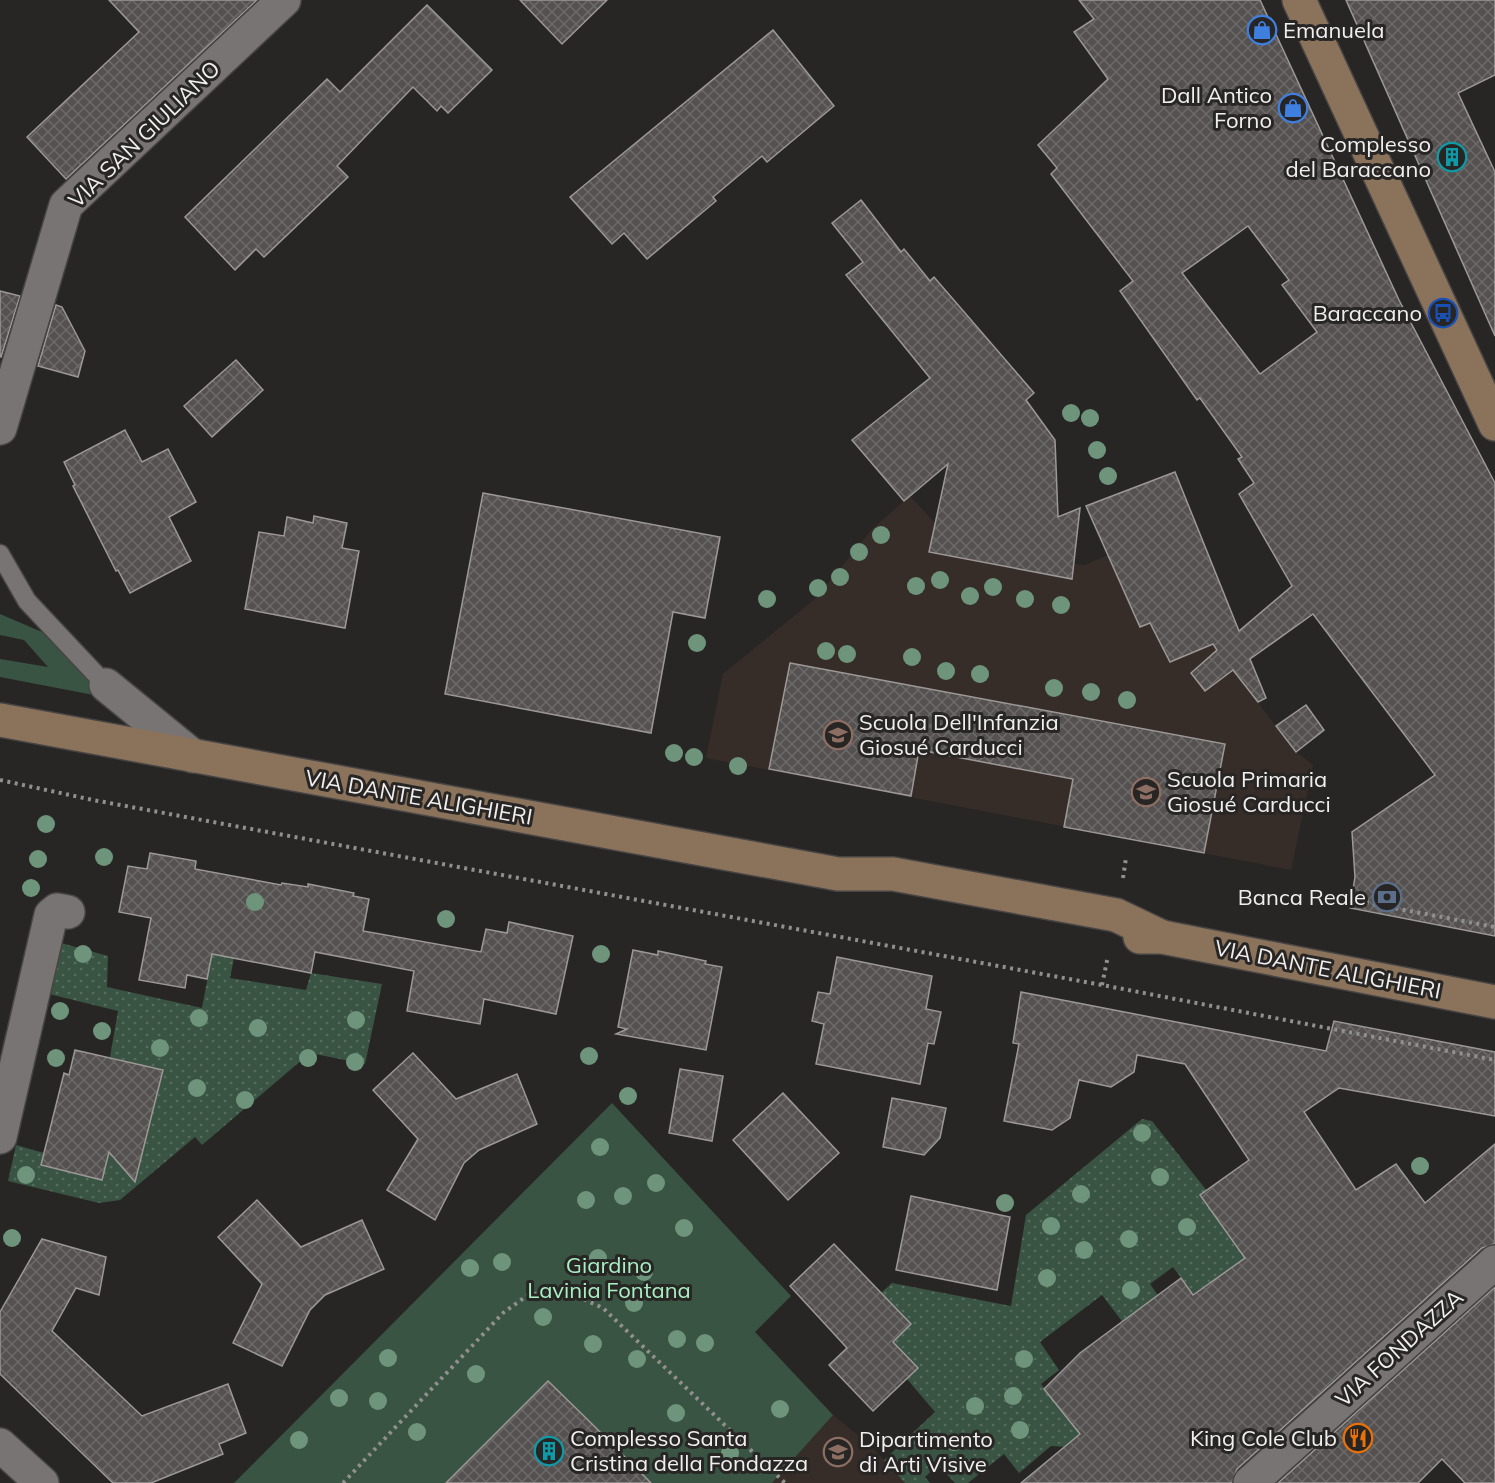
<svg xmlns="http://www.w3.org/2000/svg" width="1495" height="1483" font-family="Mulish,sans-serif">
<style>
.built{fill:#362d29}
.grass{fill:url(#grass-dots)}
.park{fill:#395442}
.building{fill:url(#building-cross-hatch);stroke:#9c9897;stroke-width:1.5;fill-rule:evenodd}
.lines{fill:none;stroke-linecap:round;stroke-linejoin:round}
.lane-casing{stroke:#474544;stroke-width:21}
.street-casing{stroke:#474544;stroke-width:36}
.secondary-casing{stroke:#474544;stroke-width:36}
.path{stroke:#92908f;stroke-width:4;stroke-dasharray:3 4.5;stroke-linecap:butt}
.lane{stroke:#787473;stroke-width:18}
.street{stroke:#787473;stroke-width:33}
.secondary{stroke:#8b735b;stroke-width:33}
.tree{fill:#6e957b}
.labels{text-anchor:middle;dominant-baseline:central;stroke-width:6;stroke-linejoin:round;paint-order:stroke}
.poi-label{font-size:22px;fill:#f1efee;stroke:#282625;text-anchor:start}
.street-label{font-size:22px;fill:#f1efee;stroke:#282625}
.park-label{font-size:22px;fill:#a7efc1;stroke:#282625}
</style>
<defs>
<pattern id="grass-dots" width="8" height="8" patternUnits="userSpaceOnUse" patternTransform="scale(1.5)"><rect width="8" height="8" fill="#395442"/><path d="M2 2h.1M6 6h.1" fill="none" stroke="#566d5e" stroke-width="1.8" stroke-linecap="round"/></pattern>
<pattern id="building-cross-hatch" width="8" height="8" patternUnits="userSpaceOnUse" patternTransform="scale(1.5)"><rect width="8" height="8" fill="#545150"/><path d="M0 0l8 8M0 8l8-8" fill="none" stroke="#6d6a6a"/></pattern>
</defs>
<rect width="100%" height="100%" fill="#282625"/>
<g class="built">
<polygon points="910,496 935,523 930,552 1071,579 1073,564 1085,565 1108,555 1140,627 1150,623 1158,641 1217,642 1217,650 1296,752 1313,765 1291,870 706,758 723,674 816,598 873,528"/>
<polygon points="833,1415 869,1444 905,1483 772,1483"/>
</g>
<g class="grass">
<polygon points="227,875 250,879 230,978 306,990 311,973 382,984 365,1064 310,1053 202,1145 195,1137 120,1200 99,1203 8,1181 16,1145 44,1153 41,1165 102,1180 117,1122 148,1130 163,1071 110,1057 118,1011 49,994 61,943 108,956 107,987 202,1008"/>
<polygon points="1142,1119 1152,1121 1207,1191 1245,1258 1193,1294 1173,1267 1150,1284 1169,1311 1134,1337 1102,1295 1040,1342 1059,1370 1041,1384 1056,1404 1128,1398 1068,1447 1051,1446 1019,1473 1004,1454 968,1483 955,1483 938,1465 925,1477 930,1483 905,1483 884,1460 935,1412 907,1379 918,1368 893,1342 911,1324 881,1293 892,1283 1011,1306 1026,1215"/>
</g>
<g class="park">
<polygon points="0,614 42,632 104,692 104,697 0,677 0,659 48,667 24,640 0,635"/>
<polygon points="612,1103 791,1296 755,1332 833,1415 772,1483 651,1483 548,1381 446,1483 234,1483"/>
</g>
<g class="building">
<polygon points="109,0 257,0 66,179 27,137 139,32"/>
<polygon points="520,0 607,0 562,44"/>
<path d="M1079,0h181l139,300 96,183v453l-145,-28 5,-31 -3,-45 83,-57 -122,-161 -63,45 16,39 -8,4 -25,-32 -28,21 -14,-18 26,-23 -4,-6 -43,18 -20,-39 -10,4 -54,-121 89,-34 64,159 53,-45 -53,-92 15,-11 -16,-24 4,-2 -42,-59 -3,2 -77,-109 13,-10 -82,-107 6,-6 -19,-23 70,-66 -34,-47 20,-13zM1248,226l41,54 -7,5 35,47 -57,42 -78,-101z"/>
<polygon points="1346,0 1495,0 1495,75 1458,93 1495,172 1495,336"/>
<polygon points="427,5 492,70 448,113 441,106 437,111 413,87 337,166 348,177 264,257 256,249 235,270 185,217 327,79 340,92"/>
<polygon points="773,30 834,106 767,162 762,156 713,197 716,201 647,259 624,233 612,244 570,197"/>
<polygon points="861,200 901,252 904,249 930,281 934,277 1034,393 1026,400 1055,440 1058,517 1080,508 1072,579 929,552 948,464 904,501 852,440 930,378 846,275 863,262 832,223"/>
<polygon points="0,291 20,296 1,357 0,357"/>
<polygon points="56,305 62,307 85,351 78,377 38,366"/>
<polygon points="236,360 263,390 212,437 184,406"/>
<polygon points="125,430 142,462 168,449 196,502 169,517 191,561 130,593 118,570 116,571 73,486 75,485 64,462"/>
<polygon points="483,493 720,537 705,618 673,612 651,733 445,694"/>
<polygon points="314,516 347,523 342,548 359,551 345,628 245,609 259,532 284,536 287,517 313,523"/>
<polygon points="790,663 1225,744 1204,853 1064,827 1073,779 919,750 911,796 769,769"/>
<polygon points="1306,705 1324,730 1296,752 1276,726"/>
<polygon points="150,853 196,861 195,869 281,885 282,883 308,887 308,884 354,893 353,896 369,899 363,931 481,952 486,929 507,933 509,922 573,936 556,1014 484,999 480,1024 407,1011 414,971 315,952 311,973 212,954 207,979 187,975 185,988 139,980 151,918 119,912 128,866 147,869"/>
<polygon points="633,950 658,955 658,951 706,961 705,964 722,967 706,1050 616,1034 627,1029 618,1027"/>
<polygon points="837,957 932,976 926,1009 941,1012 934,1044 928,1043 920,1084 816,1064 824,1024 812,1021 818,992 830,994"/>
<polygon points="1021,992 1326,1051 1334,1021 1495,1052 1495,1116 1339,1088 1304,1112 1356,1190 1396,1164 1425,1203 1495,1144 1495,1244 1482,1248 1237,1469 1232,1483 1021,1483 1080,1434 1044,1389 1080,1353 1181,1278 1193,1295 1245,1258 1200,1195 1249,1160 1185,1064 1137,1055 1134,1072 1111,1087 1079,1080 1070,1118 1052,1130 1004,1121 1019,1044 1013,1043"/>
<polygon points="75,1050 163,1070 135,1182 109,1152 102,1180 41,1165 64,1073 69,1075"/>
<polygon points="413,1053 456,1099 517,1074 537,1124 479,1150 464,1163 435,1220 387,1190 418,1139 373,1090"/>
<polygon points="680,1069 723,1076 712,1141 669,1133"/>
<polygon points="783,1093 839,1153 788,1200 733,1140"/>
<polygon points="892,1098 946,1108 940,1138 924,1155 883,1147"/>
<polygon points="911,1196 1010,1217 997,1290 896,1270"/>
<polygon points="257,1200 301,1247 362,1220 384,1269 325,1295 310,1310 282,1366 233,1343 262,1284 218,1237"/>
<polygon points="42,1239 106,1257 99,1295 76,1288 52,1331 142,1416 228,1384 246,1433 219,1444 223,1454 151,1483 113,1483 0,1374 0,1312"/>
<polygon points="834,1244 911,1324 893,1342 918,1368 873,1411 829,1365 847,1348 790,1286"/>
<polygon points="1495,1287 1495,1483 1465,1483 1442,1459 1418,1483 1278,1483"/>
<polygon points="548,1381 587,1419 651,1483 446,1483"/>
</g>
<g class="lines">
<g class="lane-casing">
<polyline id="lane" points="0,554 27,601 106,685"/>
</g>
<g class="street-casing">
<g id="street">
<polyline points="0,428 66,205 284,0"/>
<polyline points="106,685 193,756"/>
<polyline points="0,1137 51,915 57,910 68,912"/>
<polyline points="0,1445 42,1483"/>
<polyline points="1250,1483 1495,1262"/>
</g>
</g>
<g class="secondary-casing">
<g id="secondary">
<polyline points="1299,0 1495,424"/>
<polyline points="0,720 838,874 893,874 1116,915 1162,937"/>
<polyline points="1140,937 1162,937 1495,1002"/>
</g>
</g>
<g class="path">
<polyline points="0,780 93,800 1102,985 1495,1060"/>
<polyline points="1123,878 1126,858"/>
<polyline points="1351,900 1495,927"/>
<polyline points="1102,985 1108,956"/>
<polyline points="343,1483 503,1313 528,1295 564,1290 603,1308 785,1483"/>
</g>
<use href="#lane" class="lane"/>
<use href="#street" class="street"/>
<use href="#secondary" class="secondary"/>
</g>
<g class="tree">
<circle cx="1071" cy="413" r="9"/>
<circle cx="1090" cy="418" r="9"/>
<circle cx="1097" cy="450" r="9"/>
<circle cx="1108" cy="476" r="9"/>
<circle cx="881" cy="535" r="9"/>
<circle cx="859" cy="552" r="9"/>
<circle cx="840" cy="577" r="9"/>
<circle cx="940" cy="580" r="9"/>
<circle cx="916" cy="586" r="9"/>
<circle cx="993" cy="587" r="9"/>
<circle cx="818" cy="588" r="9"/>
<circle cx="970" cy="596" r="9"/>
<circle cx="767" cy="599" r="9"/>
<circle cx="1025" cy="599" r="9"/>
<circle cx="1061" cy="605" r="9"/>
<circle cx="697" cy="643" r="9"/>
<circle cx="826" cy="651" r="9"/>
<circle cx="847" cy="654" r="9"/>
<circle cx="912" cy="657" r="9"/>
<circle cx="946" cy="671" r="9"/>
<circle cx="980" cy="674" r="9"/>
<circle cx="1054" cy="688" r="9"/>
<circle cx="1091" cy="692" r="9"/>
<circle cx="1127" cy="700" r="9"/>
<circle cx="674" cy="753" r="9"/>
<circle cx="694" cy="757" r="9"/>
<circle cx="738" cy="766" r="9"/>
<circle cx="46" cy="824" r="9"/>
<circle cx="104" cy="857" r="9"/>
<circle cx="38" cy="859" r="9"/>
<circle cx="31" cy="888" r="9"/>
<circle cx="255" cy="902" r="9"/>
<circle cx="446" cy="919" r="9"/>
<circle cx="83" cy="954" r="9"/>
<circle cx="601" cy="954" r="9"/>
<circle cx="60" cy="1011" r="9"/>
<circle cx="199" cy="1018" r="9"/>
<circle cx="356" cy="1020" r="9"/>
<circle cx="258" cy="1028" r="9"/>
<circle cx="102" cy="1031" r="9"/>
<circle cx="160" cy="1048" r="9"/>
<circle cx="589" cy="1056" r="9"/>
<circle cx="56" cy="1058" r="9"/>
<circle cx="308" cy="1058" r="9"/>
<circle cx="355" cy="1062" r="9"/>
<circle cx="197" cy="1088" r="9"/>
<circle cx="628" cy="1096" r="9"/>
<circle cx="245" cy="1100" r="9"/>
<circle cx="1142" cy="1133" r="9"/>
<circle cx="600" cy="1147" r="9"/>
<circle cx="1420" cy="1166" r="9"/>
<circle cx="26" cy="1175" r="9"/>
<circle cx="1160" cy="1177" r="9"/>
<circle cx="656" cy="1183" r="9"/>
<circle cx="1081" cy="1194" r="9"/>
<circle cx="623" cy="1196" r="9"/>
<circle cx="586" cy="1200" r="9"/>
<circle cx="1005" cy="1203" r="9"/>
<circle cx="1051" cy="1226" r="9"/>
<circle cx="1187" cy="1227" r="9"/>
<circle cx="684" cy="1228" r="9"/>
<circle cx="12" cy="1238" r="9"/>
<circle cx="1129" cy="1239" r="9"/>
<circle cx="1084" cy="1250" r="9"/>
<circle cx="598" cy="1258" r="9"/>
<circle cx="502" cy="1262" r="9"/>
<circle cx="470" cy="1268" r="9"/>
<circle cx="644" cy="1272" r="9"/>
<circle cx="1047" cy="1278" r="9"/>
<circle cx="1131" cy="1290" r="9"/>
<circle cx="634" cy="1303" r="9"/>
<circle cx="543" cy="1317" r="9"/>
<circle cx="677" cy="1339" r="9"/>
<circle cx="705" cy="1343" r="9"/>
<circle cx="593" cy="1344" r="9"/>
<circle cx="388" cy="1358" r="9"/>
<circle cx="637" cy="1359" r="9"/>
<circle cx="1024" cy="1359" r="9"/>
<circle cx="476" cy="1374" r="9"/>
<circle cx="1013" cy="1396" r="9"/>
<circle cx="339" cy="1398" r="9"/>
<circle cx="378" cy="1401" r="9"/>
<circle cx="975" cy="1406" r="9"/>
<circle cx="780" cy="1409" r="9"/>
<circle cx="676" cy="1413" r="9"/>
<circle cx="1020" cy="1430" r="9"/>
<circle cx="417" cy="1432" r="9"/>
<circle cx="299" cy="1440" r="9"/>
<circle cx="954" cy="1442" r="9"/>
<circle cx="730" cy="1453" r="9"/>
</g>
<defs>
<g id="shop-ring" transform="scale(1.5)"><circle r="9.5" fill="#282625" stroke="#3f7fe0" stroke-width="1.5"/><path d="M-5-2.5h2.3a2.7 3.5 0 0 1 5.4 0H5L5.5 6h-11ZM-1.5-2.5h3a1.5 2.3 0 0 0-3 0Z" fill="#3f7fe0"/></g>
<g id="building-ring" transform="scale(1.5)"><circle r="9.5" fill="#282625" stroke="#0f9aa8" stroke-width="1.5"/><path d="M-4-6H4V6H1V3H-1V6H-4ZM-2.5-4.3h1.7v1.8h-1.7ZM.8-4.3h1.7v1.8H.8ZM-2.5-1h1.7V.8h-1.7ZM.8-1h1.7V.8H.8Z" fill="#0f9aa8"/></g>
<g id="bus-ring" transform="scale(1.5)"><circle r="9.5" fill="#282625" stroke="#1a4fb4" stroke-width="1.5"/><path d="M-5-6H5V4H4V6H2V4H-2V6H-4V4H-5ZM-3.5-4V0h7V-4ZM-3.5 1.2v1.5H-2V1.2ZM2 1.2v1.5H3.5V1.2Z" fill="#1a4fb4"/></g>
<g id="school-ring" transform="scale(1.5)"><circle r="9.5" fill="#282625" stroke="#8d6e63" stroke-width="1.5"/><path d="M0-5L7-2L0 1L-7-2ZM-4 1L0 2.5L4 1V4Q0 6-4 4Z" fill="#8d6e63"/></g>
<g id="bank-ring" transform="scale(1.5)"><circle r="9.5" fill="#282625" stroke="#5c6f8a" stroke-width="1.5"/><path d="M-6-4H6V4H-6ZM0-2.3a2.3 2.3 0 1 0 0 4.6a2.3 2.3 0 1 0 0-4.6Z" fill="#5c6f8a"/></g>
<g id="restaurant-ring" transform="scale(1.5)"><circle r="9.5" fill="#282625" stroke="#e8710a" stroke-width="1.5"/><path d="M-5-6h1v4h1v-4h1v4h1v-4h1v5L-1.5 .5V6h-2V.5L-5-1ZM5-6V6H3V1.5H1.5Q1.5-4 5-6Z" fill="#e8710a"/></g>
<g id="university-ring" transform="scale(1.5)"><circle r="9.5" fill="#282625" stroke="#8d6e63" stroke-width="1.5"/><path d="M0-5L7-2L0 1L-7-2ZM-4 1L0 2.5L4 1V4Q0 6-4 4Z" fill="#8d6e63"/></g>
</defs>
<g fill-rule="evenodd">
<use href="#shop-ring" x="1262" y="30"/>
<use href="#shop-ring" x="1293" y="108"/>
<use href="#building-ring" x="1452" y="157"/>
<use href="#bus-ring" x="1443" y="313"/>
<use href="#school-ring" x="838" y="735"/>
<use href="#school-ring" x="1146" y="792"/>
<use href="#bank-ring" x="1387" y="897"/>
<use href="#restaurant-ring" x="1358" y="1438"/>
<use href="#building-ring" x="549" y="1451"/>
<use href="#university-ring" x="838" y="1452"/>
</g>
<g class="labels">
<g class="poi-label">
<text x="1283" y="30">Emanuela</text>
<text x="1272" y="95" text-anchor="end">Dall Antico<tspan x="1272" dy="25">Forno</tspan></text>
<text x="1431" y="144" text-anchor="end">Complesso<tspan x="1431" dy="25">del Baraccano</tspan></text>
<text x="1422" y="313" text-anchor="end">Baraccano</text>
<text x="859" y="722">Scuola Dell'Infanzia<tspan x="859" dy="25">Giosué Carducci</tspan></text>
<text x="1167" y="779">Scuola Primaria<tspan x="1167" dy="25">Giosué Carducci</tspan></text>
<text x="1366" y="897" text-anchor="end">Banca Reale</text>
<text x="570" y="1438">Complesso Santa<tspan x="570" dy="25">Cristina della Fondazza</tspan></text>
<text x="1337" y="1438" text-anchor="end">King Cole Club</text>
<text x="859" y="1439">Dipartimento<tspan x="859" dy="25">di Arti Visive</tspan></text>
</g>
<g class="street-label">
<text transform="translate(144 134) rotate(-44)">VIA SAN GIULIANO</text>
<text transform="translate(419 797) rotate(10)">VIA DANTE ALIGHIERI</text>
<text transform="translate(1328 969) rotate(11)">VIA DANTE ALIGHIERI</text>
<text transform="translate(1399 1348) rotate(-42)">VIA FONDAZZA</text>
</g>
<g class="park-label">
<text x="609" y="1265">Giardino<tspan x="609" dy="25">Lavinia Fontana</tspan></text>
</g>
</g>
</svg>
